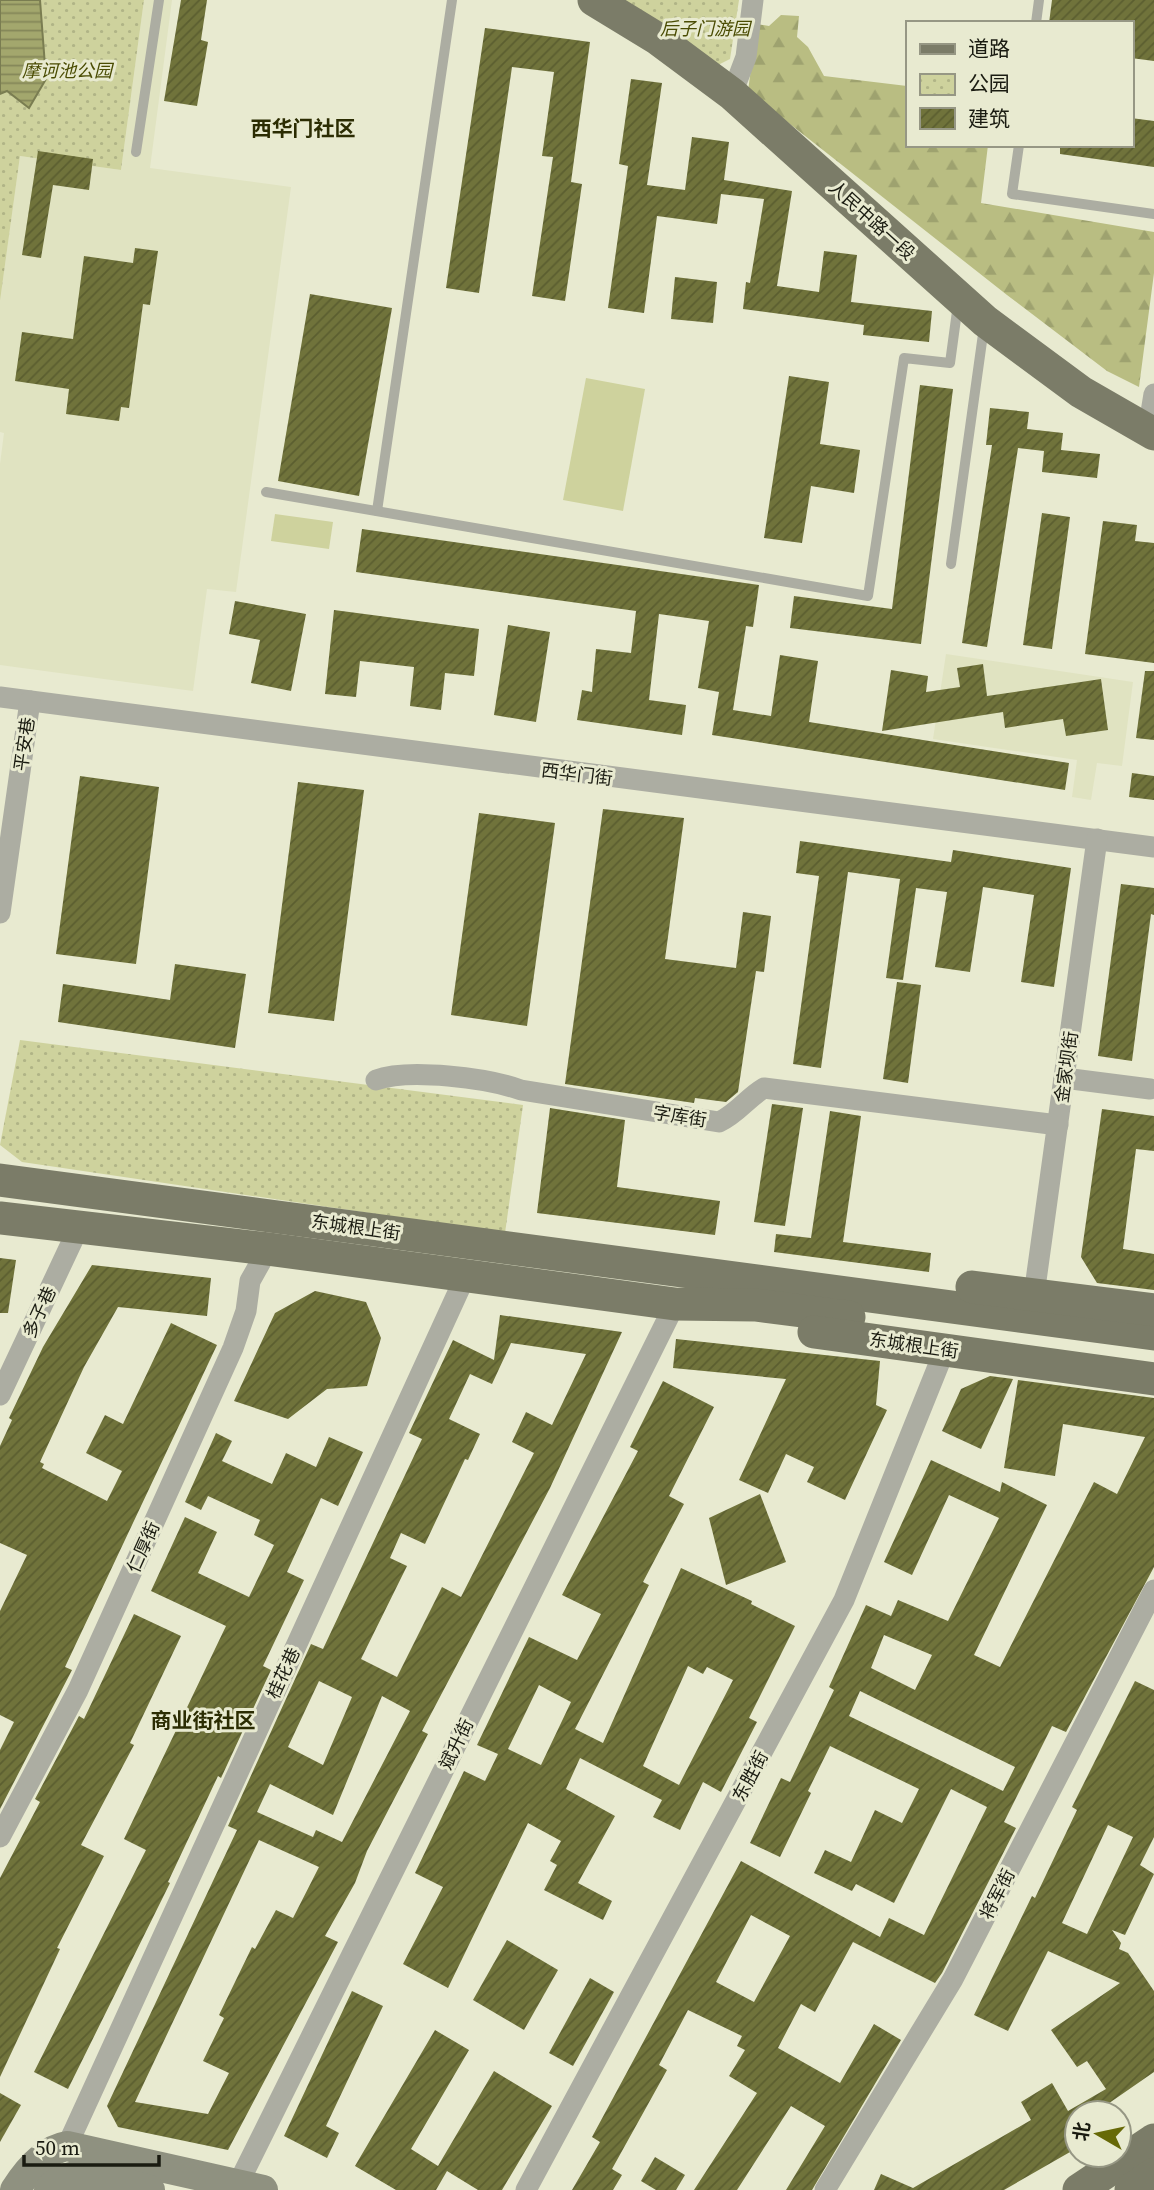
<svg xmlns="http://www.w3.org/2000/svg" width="1154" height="2190" font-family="'Source Serif 4','Noto Sans SC',serif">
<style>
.built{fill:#e0e3c1}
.forest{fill:url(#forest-firs)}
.park{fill:url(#park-dots)}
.garden{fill:#ced29d}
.water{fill:url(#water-rules);stroke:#7a7d51;stroke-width:2}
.building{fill:url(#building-hatch);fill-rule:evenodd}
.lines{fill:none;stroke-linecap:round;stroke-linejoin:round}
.lane{stroke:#acada2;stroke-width:10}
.street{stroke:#acada2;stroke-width:21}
.secondary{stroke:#8f9180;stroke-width:30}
.primary{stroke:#7b7c68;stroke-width:33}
.labels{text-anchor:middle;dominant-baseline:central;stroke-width:6;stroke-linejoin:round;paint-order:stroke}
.park-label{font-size:18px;font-style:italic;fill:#4a4c03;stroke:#e8ead0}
.street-label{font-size:18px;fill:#1a1b11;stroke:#e8ead0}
.quarter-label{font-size:21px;font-weight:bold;fill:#2b2c02;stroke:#e8ead0}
</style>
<defs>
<pattern id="forest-firs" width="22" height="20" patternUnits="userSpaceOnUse" patternTransform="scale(1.75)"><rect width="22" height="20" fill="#b9bd82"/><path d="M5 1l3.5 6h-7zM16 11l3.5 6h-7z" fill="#9ea26f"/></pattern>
<pattern id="park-dots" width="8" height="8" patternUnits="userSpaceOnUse" patternTransform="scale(1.75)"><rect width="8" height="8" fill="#ced29d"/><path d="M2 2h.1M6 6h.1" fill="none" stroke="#b0b486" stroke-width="1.8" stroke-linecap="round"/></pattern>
<pattern id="water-rules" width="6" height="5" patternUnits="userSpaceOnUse" patternTransform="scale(1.75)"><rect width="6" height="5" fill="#a3a76d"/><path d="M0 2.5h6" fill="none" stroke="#848758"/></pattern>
<pattern id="building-hatch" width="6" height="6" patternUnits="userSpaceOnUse" patternTransform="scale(1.75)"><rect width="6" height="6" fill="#70733b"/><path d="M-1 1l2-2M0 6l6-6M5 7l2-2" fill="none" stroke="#5b5e30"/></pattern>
</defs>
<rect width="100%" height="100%" fill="#e8ead0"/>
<g class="built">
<polygon points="144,0 172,0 150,168 291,187 236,592 207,589 193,691 0,665 0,464 4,433 0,432 0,301 20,156 121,170"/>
<polygon points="946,654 1133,682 1122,766 1097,763 1091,800 1072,797 1077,760 933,739"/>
</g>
<polygon class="forest" points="781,15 799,16 797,37 808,47 824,76 907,86 907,145 988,145 981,203 1154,232 1154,273 1139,387 1107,371 1007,295 748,91 757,24 769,26"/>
<g class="park">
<polygon points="0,0 144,0 121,170 20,156 0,301"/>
<polygon points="613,0 739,0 730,59 714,67"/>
<polygon points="20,1040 523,1105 505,1233 22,1162 0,1145"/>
</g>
<g class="garden">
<polygon points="586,378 645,389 623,511 563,500"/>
<polygon points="275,514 333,522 329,549 271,541"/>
</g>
<polygon class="water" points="0,0 40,0 46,79 29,108 7,91 0,94"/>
<g class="building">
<polygon points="181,0 207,0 201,40 208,42 197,106 164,101"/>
<polygon points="1052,0 1154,0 1154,61 1131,58 1131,23 1049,23"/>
<polygon points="485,28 590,42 571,182 582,184 565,301 532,296 553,157 542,156 554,72 512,67 479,293 446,288"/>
<polygon points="631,79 662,83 647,185 685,190 692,137 729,142 724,180 792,191 777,286 819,292 824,251 857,255 851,302 932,311 929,342 863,335 864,325 743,309 746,282 750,283 764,199 721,194 717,224 657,216 644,313 608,308 628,166 619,164"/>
<polygon points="1131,118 1154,121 1154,167 1060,154 1060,145 1131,145"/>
<polygon points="38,151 93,159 89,190 53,185 41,258 22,255"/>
<polygon points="135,248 158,251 150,305 143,304 129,408 121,407 119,421 66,414 69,389 15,381 22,332 73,339 84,256 133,263"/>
<polygon points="675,277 717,282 713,323 671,319"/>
<polygon points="310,294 392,308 359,496 278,481"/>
<polygon points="789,376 829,382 820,444 860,450 854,493 811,486 802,543 764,538"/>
<polygon points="920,385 953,389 921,644 790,628 794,596 892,609"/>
<polygon points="990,408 1029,412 1027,429 1063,433 1061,450 1100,454 1097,478 1042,472 1044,451 1018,448 987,647 962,643 992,445 986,445"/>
<polygon points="1042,513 1070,517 1052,649 1023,645"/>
<polygon points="1103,521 1137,525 1135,541 1154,543 1154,663 1085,654"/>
<polygon points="362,529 759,585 753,627 746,626 733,710 771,716 780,655 818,661 809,722 1069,763 1065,790 712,735 719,692 698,688 709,621 659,614 649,700 686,705 682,735 577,720 582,690 592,692 596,649 631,653 636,611 356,572"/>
<polygon points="235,601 306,614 291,691 251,683 260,640 229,634"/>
<polygon points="334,610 479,629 474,676 445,673 441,710 410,706 414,667 360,661 356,697 325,694"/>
<polygon points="508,625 550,632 536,722 494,715"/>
<polygon points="983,664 987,696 1101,679 1108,730 1066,736 1063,719 1005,728 1003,712 882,731 891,670 928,676 926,692 960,687 957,668"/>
<polygon points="1145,671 1154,671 1154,740 1136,738"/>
<polygon points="1132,773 1154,776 1154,800 1129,797"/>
<polygon points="80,776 159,787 136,964 56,954"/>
<polygon points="298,782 364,790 334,1021 268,1013"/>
<polygon points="603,809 684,818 665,959 736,968 743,912 771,916 764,972 756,971 738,1092 726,1102 695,1098 694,1103 565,1084"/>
<polygon points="479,813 555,823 527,1026 451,1015"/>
<polygon points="800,841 951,862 953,850 1071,868 1054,987 1021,982 1034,895 983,887 970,972 935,967 947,892 916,888 903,980 886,978 900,879 848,872 821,1068 793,1064 819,876 796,873"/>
<polygon points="1121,884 1154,888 1154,915 1151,914 1132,1061 1098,1056"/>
<polygon points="175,964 246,974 235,1048 58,1022 63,984 170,1000"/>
<polygon points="897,982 921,985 908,1083 883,1079"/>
<polygon points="772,1104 803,1108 785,1226 754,1222"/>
<polygon points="550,1108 625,1120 617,1187 720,1201 715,1235 537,1213"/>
<polygon points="1102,1109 1154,1116 1154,1151 1136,1149 1123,1249 1154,1254 1154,1290 1097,1283 1081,1257"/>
<polygon points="830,1111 861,1116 843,1242 931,1253 929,1272 774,1252 776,1234 811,1238"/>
<polygon points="0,1258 16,1260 8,1313 0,1313"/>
<polygon points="92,1265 211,1278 207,1316 118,1307 84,1367 40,1462 44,1464 42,1468 107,1501 122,1471 86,1453 105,1415 123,1424 171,1323 217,1345 65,1667 72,1670 0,1809 0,1750 14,1722 0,1715 0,1611 27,1555 0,1543 0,1446 12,1420 9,1418 43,1347"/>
<polygon points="315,1291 366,1302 381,1338 367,1386 327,1389 288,1419 234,1401 275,1313"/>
<path d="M500,1315l122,17 -72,156 -128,243 6,3 -61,117 -12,32 -30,53 13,6 -110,208 -110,-23 -11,-21 130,-276 -9,-4 83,-182 12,5 99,-210 -13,-6 44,-93 41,20zM511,1343l75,11 -34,71 -26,-13 -14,30 22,11 -73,144 -19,-10 -45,90 -36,-18 46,-93 -17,-8 11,-25 24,11 40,-85 3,1 12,-26 -31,-15 21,-45 22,10zM319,1681l33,16 -29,68 -35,-18zM382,1696l28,15 -68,131 -26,-12 -3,7 -56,-25 13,-28 63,31zM259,1840l60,27 -26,51 -17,-8 -21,39 -3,-2 -33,68 5,3 -21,43 26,12 -21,41 -73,-12z"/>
<polygon points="676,1339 880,1361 876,1405 887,1410 845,1500 807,1482 814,1467 786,1454 768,1493 739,1480 786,1379 673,1368"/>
<polygon points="990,1376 1013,1379 981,1449 942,1431 961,1389"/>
<path d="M1018,1380l136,18v169l-88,165 -14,-6 -48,96 12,6 -74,145 -7,10 -82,-41 -38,70 -14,-8 -23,44 62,35 34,-59 27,16 -89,150h-26l39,-64 -34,-20 -54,84h-43l63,-97 -28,-17 16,-26 -8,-4 5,-10 -54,-26 -29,55 8,5 -55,99 10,6 -9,15h-41l28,-48 -8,-5 149,-276 139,76 9,-19 35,17 63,-128 -36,-18 -57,114 -38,-19 -4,7 -38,-18 11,-23 26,12 24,-52 27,13 17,-34 -89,-43 -22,45 3,2 -31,64 -30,-14 31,-65 9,4 44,-92 -5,-3 37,-82 25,11 7,-16 50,21 51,-103 -50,-23 -37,80 -28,-13 47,-102 69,32 2,-10 45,23 -73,150 26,12 94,-185 23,12 28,-57 -82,-13 -8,52 -51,-8zM884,1635l48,20 -17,35 -44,-22zM860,1691l155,76 -12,24 -154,-75zM751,1915l39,21 -36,66 -38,-20z"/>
<path d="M663,1381l51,26 -45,89 15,8 -41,78 6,3 -74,144 28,14 78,-175 71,33 -1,3 44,22 -46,92 8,4 -36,70 -18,-10 -23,48 -27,-13 9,-17 -82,-42 -14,31 49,27 -37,67 34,18 -9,19 -59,-30 13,-25 -7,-4 11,-20 -33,-18 -80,165 -45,-24 40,-77 -28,-14 49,-102 21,10 13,-27 -21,-9 52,-108 48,23 24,-46 -39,-19 76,-144 -8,-4zM688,1666l15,8 4,-7 26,13 -54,105 -36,-19zM539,1685l32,17 -30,63 -33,-16z"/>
<polygon points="216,1433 232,1441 222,1461 272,1484 286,1453 316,1467 329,1437 363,1452 338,1506 321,1498 287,1572 304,1580 263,1666 271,1670 221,1778 218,1776 168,1882 170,1883 68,2089 34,2072 146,1850 124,1839 226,1626 151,1591 185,1517 217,1532 198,1573 249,1597 274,1545 254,1535 260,1520 208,1496 201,1510 185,1502"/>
<polygon points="760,1494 786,1562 726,1585 709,1518"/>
<polygon points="134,1614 181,1636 130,1743 134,1745 81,1845 104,1856 57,1948 60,1949 0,2077 0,1878 40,1802 35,1799 79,1716 84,1719"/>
<path d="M1135,1681l19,9v147l-14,28 14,9 -29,61 -13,-5 9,13 -2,6 9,4 26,38v81l-52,36 3,5h-28v35l-73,42h-130l7,-16 32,14 118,-68 -10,-18 31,-19 16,28 38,-22 -19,-28 -10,6 -26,-37 69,-47 -72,-32 -40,80 -34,-16 58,-119 3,2 42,-88 -5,-3zM1108,1825l25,12 -46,97 -25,-11z"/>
<polygon points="507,1940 558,1970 524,2030 473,2000"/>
<polygon points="590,1978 614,1992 573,2066 549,2053"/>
<polygon points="352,1991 383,2006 326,2126 339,2133 327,2158 284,2136"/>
<polygon points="435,2030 469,2050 411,2149 438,2166 494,2071 552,2106 502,2190 478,2190 447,2171 436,2190 396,2190 355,2166"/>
<polygon points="0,2093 21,2105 0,2142"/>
<polygon points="655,2157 685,2175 676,2190 656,2190 641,2181"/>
</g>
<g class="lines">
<g class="lane">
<polyline points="1036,23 1039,0"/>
<polyline points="1019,145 1012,194 1154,214"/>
<polyline points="136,152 159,0"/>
<polyline points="266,492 868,596 904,358 950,363 958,304"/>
<polyline points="377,511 452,0"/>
<polyline points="951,564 984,327"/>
</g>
<g class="street">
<polyline points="732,94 746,57 753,0"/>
<polyline points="1148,431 1154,394"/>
<polyline points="0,697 1154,847"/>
<polyline points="0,913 30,701"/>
<polyline points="1064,1078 1150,1089"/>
<path d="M376,1080c32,-12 112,-2 145,10l198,32c19,-9 28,-24 45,-34l294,37"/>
<polyline points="1034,1295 1097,839"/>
<polyline points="0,1395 78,1229"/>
<polyline points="0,1837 78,1690 233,1348 246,1311 250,1281 268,1249"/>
<polyline points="67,2146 465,1277"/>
<polyline points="238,2184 675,1304"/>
<polyline points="526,2190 844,1600 945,1349"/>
<polyline points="825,2190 953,1979 1154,1590"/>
</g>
<g class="secondary">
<path d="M15,2190c12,-19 29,-40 52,-44l196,44"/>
<path d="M49,2190c23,-28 71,-7 101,0"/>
</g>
<g class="primary">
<polyline points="594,0 658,39 732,94 985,321 1081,392 1154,434"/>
<polyline points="0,1180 1154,1334"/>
<polyline points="0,1218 268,1249 675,1304 755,1305 849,1317"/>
<polyline points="972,1287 1154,1310"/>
<polyline points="814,1332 1154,1379"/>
<polyline points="1079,2190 1154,2140"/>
<polyline points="1131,2190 1154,2174"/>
</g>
</g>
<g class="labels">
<g class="park-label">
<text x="705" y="28">后子门游园</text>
<text x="67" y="70">摩诃池公园</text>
</g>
<g class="street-label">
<text transform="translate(872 220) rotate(42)">人民中路一段</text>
<text transform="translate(24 744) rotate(-82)">平安巷</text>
<text transform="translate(577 774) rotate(7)">西华门街</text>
<text transform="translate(1066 1067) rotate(-82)">金家坝街</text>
<text transform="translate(680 1116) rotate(9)">字库街</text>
<text transform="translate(356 1227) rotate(8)">东城根上街</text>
<text transform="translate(39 1312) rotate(-65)">多子巷</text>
<text transform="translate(914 1345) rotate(8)">东城根上街</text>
<text transform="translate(143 1547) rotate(-66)">仁厚街</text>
<text transform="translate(283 1673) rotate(-65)">桂花巷</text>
<text transform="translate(456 1744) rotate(-64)">斌升街</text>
<text transform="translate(750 1776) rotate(-62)">东胜街</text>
<text transform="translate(997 1894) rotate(-63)">将军街</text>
</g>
<g class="quarter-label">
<text x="303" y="128">西华门社区</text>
<text x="203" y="1720">商业街社区</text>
</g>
</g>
<rect x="906" y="21" width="228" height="126" fill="#e8ead0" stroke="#969784" stroke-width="2"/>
<rect x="920" y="44" width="35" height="10" fill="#7b7c68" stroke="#969784" stroke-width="2"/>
<text x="968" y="56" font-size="21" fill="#1a1b11">道路</text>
<rect x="920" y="74" width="35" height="21" fill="url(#park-dots)" stroke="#969784" stroke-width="2"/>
<text x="968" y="91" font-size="21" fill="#1a1b11">公园</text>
<rect x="920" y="108" width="35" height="21" fill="url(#building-hatch)" stroke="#969784" stroke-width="2"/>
<text x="968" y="126" font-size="21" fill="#1a1b11">建筑</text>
<g transform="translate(1098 2134) rotate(279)"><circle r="33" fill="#e8ead0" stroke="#969784" stroke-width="2"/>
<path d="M0-5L12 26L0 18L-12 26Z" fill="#676907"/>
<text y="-10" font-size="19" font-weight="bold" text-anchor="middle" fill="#1a1b11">北</text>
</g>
<path d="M24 2155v10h135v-10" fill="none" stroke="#1a1b11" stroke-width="3.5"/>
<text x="35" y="2155" font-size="21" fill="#1a1b11" stroke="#e8ead0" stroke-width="5" paint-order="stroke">50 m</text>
</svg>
